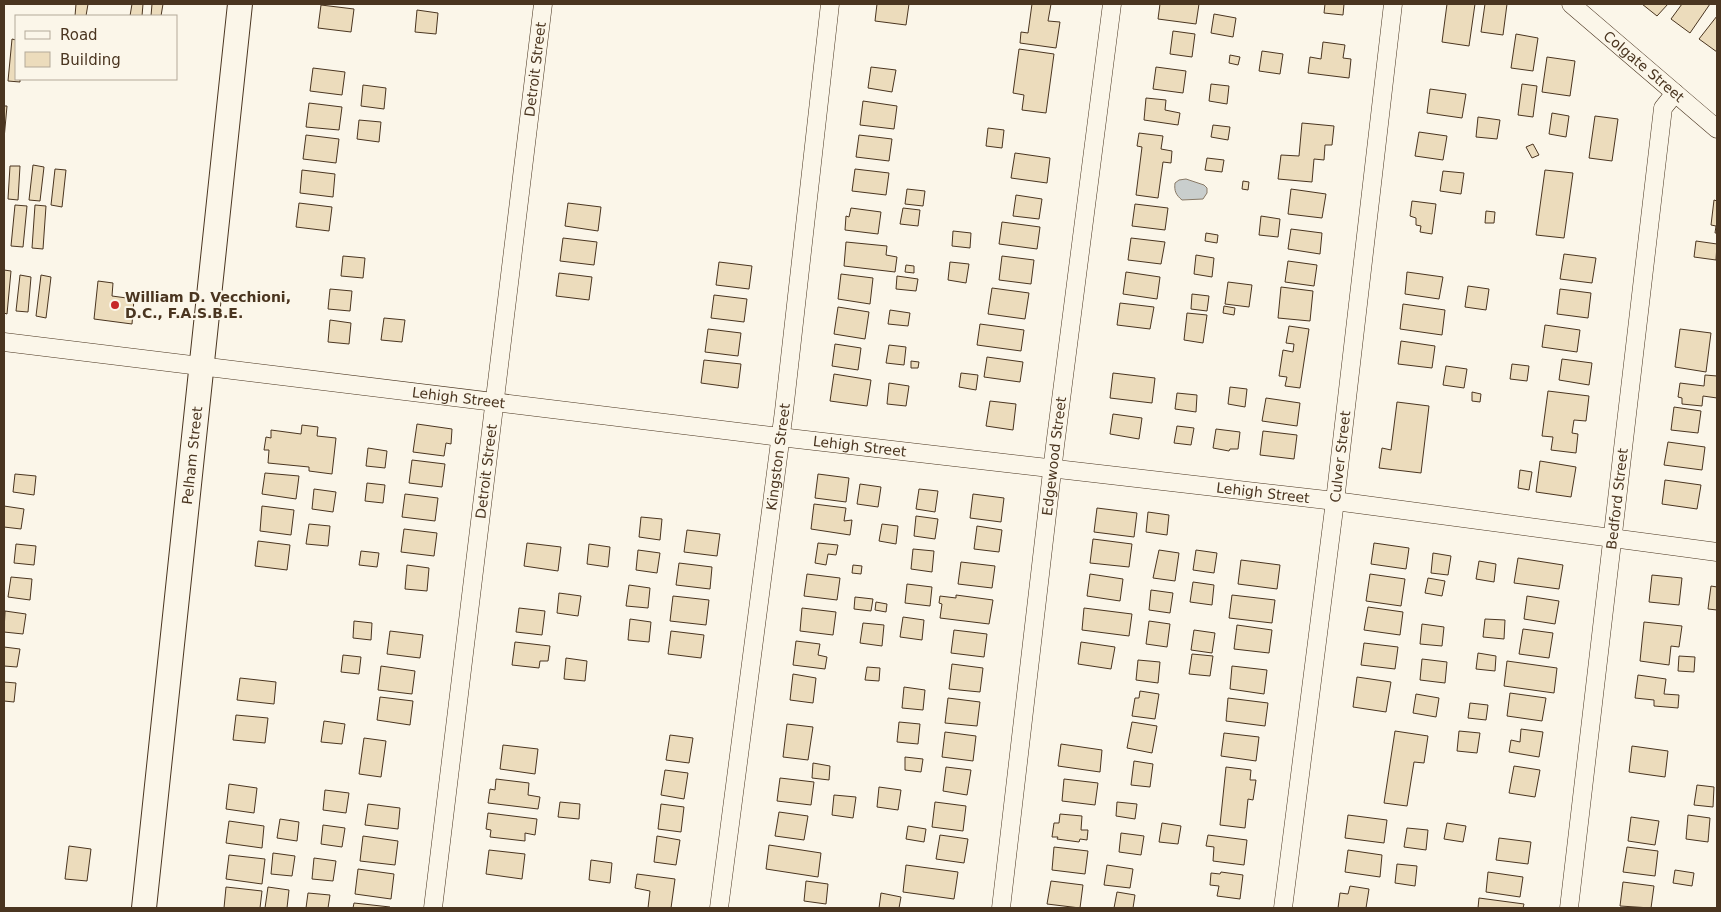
<svg xmlns="http://www.w3.org/2000/svg" width="1721" height="912" font-family="'DejaVu Sans',sans-serif">
<style>
.water{fill:#c9cecd;stroke:#887966}
.building{fill:#ecdcbc;stroke:#4a3520}
.lines{fill:none;stroke-linecap:round;stroke-linejoin:round}
.street-casing{stroke:#4a3520;stroke-width:19}
.secondary-casing{stroke:#4a3520;stroke-width:26}
.street{stroke:#fbf6e9;stroke-width:18}
.secondary{stroke:#fbf6e9;stroke-width:24}
.poi-dot{fill:#c62828;stroke:#fbf6e9;stroke-width:2}
.labels{text-anchor:middle;dominant-baseline:central;stroke-width:4;stroke-linejoin:round;paint-order:stroke}
.street-label{font-size:14px;fill:#4a3520;stroke:#fbf6e9}
.poi-label{font-size:14px;font-weight:bold;fill:#4a3520;stroke:#fbf6e9;text-anchor:start}
</style>
<rect width="100%" height="100%" fill="#fbf6e9"/>
<path class="water" d="M1186,179l18,6 3,3v5l-4,6 -21,1c-6,-5 -8,-9 -7,-17l4,-3z"/>
<g class="building">
<polygon points="76,4 88,4 86,16 75,16"/>
<polygon points="132,4 143,4 142,16 130,16"/>
<polygon points="152,4 163,4 161,16 151,16"/>
<polygon points="877,4 909,4 906,25 875,21"/>
<polygon points="1032,4 1051,4 1048,21 1060,22 1056,48 1020,43 1021,32 1028,33"/>
<polygon points="1160,4 1199,4 1196,24 1158,19"/>
<polygon points="1325,4 1344,4 1343,15 1324,13"/>
<polygon points="1447,4 1475,4 1469,46 1442,42"/>
<polygon points="1485,4 1507,4 1503,35 1481,32"/>
<polygon points="1642,4 1668,4 1657,16"/>
<polygon points="1682,4 1710,4 1690,33 1671,19"/>
<polygon points="321,5 354,9 351,32 318,28"/>
<polygon points="417,10 438,13 436,34 415,32"/>
<polygon points="1214,14 1236,18 1233,37 1211,33"/>
<polygon points="1717,16 1717,52 1699,39"/>
<polygon points="1173,31 1195,34 1192,57 1170,54"/>
<polygon points="1516,34 1538,38 1533,71 1511,68"/>
<polygon points="12,39 16,40 16,79 20,79 20,82 8,81"/>
<polygon points="1323,42 1345,45 1343,58 1351,59 1349,78 1308,73 1310,57 1321,59"/>
<polygon points="1019,49 1054,54 1046,113 1022,110 1024,95 1013,93"/>
<polygon points="1262,51 1283,54 1280,74 1259,71"/>
<polygon points="1230,55 1240,57 1238,65 1229,63"/>
<polygon points="1547,57 1575,61 1570,96 1542,92"/>
<polygon points="871,67 896,70 892,92 868,88"/>
<polygon points="1156,67 1186,71 1183,93 1153,89"/>
<polygon points="313,68 345,72 342,95 310,91"/>
<polygon points="1211,84 1229,86 1227,104 1209,101"/>
<polygon points="1522,84 1537,86 1533,117 1518,115"/>
<polygon points="363,85 386,88 384,109 361,106"/>
<polygon points="1430,89 1466,94 1462,118 1427,113"/>
<polygon points="1146,98 1166,100 1165,110 1180,113 1178,125 1144,120"/>
<polygon points="863,101 897,106 894,129 860,125"/>
<polygon points="309,103 342,107 339,130 306,127"/>
<polygon points="4,106 7,106 4,139"/>
<polygon points="1552,113 1569,116 1566,137 1549,134"/>
<polygon points="1595,116 1618,119 1612,161 1589,158"/>
<polygon points="1478,117 1500,120 1497,139 1476,137"/>
<polygon points="359,120 381,122 379,142 357,139"/>
<polygon points="1302,123 1334,126 1332,145 1325,145 1324,160 1314,159 1312,182 1278,179 1281,155 1299,156"/>
<polygon points="1213,125 1230,127 1228,140 1211,137"/>
<polygon points="988,128 1004,130 1002,148 986,146"/>
<polygon points="1419,132 1447,136 1443,160 1415,156"/>
<polygon points="1139,133 1163,136 1161,149 1172,151 1171,163 1163,162 1158,198 1136,195 1142,147 1137,146"/>
<polygon points="306,135 339,139 336,163 303,159"/>
<polygon points="859,135 892,139 889,161 856,157"/>
<polygon points="1533,144 1539,155 1532,158 1526,147"/>
<polygon points="1015,153 1050,158 1047,183 1011,178"/>
<polygon points="1207,158 1224,160 1222,172 1205,170"/>
<polygon points="33,165 44,167 40,201 29,200"/>
<polygon points="10,166 20,166 18,200 8,199"/>
<polygon points="55,169 66,170 62,207 51,205"/>
<polygon points="855,169 889,173 886,195 852,191"/>
<polygon points="302,170 335,174 333,197 300,193"/>
<polygon points="1545,170 1573,173 1564,238 1536,235"/>
<polygon points="1443,171 1464,173 1461,194 1440,191"/>
<polygon points="1243,181 1249,182 1248,190 1242,189"/>
<polygon points="907,189 925,191 923,206 905,204"/>
<polygon points="1291,189 1326,194 1322,218 1288,214"/>
<polygon points="1016,195 1042,199 1039,219 1013,216"/>
<polygon points="1714,200 1717,201 1717,233 1715,233 1716,226 1711,225"/>
<polygon points="1412,201 1436,204 1432,234 1420,232 1421,226 1416,225 1416,218 1410,216"/>
<polygon points="299,203 332,207 329,231 296,227"/>
<polygon points="568,203 601,207 598,231 565,226"/>
<polygon points="1135,204 1168,208 1165,230 1132,226"/>
<polygon points="15,205 27,206 23,247 11,246"/>
<polygon points="35,205 46,206 43,249 32,248"/>
<polygon points="851,208 881,212 878,234 845,230 846,216 849,217"/>
<polygon points="903,208 920,210 918,226 900,224"/>
<polygon points="1486,211 1495,212 1494,223 1485,223"/>
<polygon points="1261,216 1280,219 1278,237 1259,235"/>
<polygon points="1002,222 1040,227 1037,249 999,244"/>
<polygon points="1291,229 1322,233 1320,254 1288,249"/>
<polygon points="953,231 971,233 970,248 952,246"/>
<polygon points="1206,233 1218,235 1217,243 1205,241"/>
<polygon points="563,238 597,242 594,265 560,261"/>
<polygon points="1131,238 1165,242 1161,264 1128,260"/>
<polygon points="1696,241 1717,244 1716,260 1694,257"/>
<polygon points="846,242 887,246 886,255 897,257 895,272 844,266"/>
<polygon points="1564,254 1596,258 1592,283 1560,279"/>
<polygon points="1196,255 1214,258 1212,277 1194,274"/>
<polygon points="343,256 365,258 363,278 341,276"/>
<polygon points="1002,256 1034,260 1031,284 999,280"/>
<polygon points="1288,261 1317,265 1314,286 1285,282"/>
<polygon points="719,262 752,266 749,289 716,285"/>
<polygon points="950,262 969,264 966,283 948,280"/>
<polygon points="906,265 914,266 914,273 905,272"/>
<polygon points="4,270 11,271 7,314 4,313"/>
<polygon points="1126,272 1160,277 1157,299 1123,294"/>
<polygon points="1407,272 1443,277 1439,299 1405,294"/>
<polygon points="559,273 592,277 589,300 556,296"/>
<polygon points="841,274 873,278 870,304 838,299"/>
<polygon points="20,275 31,277 28,312 16,311"/>
<polygon points="41,275 51,277 46,318 36,316"/>
<polygon points="897,276 918,279 916,291 896,289"/>
<polygon points="98,281 113,283 112,296 134,299 132,324 94,319"/>
<polygon points="1228,282 1252,285 1249,307 1225,304"/>
<polygon points="1468,286 1489,289 1486,310 1465,307"/>
<polygon points="1281,287 1313,291 1310,321 1278,318"/>
<polygon points="992,288 1029,293 1025,319 988,314"/>
<polygon points="330,289 352,291 350,311 328,309"/>
<polygon points="1560,289 1591,293 1588,318 1557,314"/>
<polygon points="1192,294 1209,296 1207,311 1191,309"/>
<polygon points="714,295 747,299 744,322 711,318"/>
<polygon points="1120,303 1154,307 1150,329 1117,325"/>
<polygon points="1403,304 1445,310 1442,335 1400,329"/>
<polygon points="1224,306 1235,308 1234,315 1223,313"/>
<polygon points="838,307 869,312 865,339 834,334"/>
<polygon points="890,310 910,313 908,326 888,324"/>
<polygon points="1187,313 1207,315 1203,343 1184,340"/>
<polygon points="384,318 405,320 402,342 381,340"/>
<polygon points="330,320 351,323 349,344 328,342"/>
<polygon points="980,324 1024,330 1021,351 977,345"/>
<polygon points="1545,325 1580,330 1577,352 1542,347"/>
<polygon points="1289,326 1309,329 1300,388 1285,386 1287,377 1279,376 1283,350 1293,352 1294,344 1286,343"/>
<polygon points="708,329 741,333 738,356 705,352"/>
<polygon points="1680,329 1711,333 1706,372 1675,367"/>
<polygon points="1401,341 1435,346 1432,368 1398,364"/>
<polygon points="835,344 861,348 858,370 832,366"/>
<polygon points="889,345 906,347 904,365 886,363"/>
<polygon points="987,357 1023,362 1020,382 984,377"/>
<polygon points="1562,359 1592,363 1589,385 1559,380"/>
<polygon points="704,360 741,364 738,388 701,383"/>
<polygon points="911,361 919,362 918,368 911,368"/>
<polygon points="1512,364 1529,366 1527,381 1510,379"/>
<polygon points="1446,366 1467,369 1464,388 1443,385"/>
<polygon points="961,373 978,375 976,390 959,387"/>
<polygon points="1113,373 1155,378 1152,403 1110,398"/>
<polygon points="834,374 871,380 867,406 830,401"/>
<polygon points="1705,375 1717,376 1717,398 1703,396 1702,406 1682,404 1682,398 1678,397 1680,383 1704,386"/>
<polygon points="889,383 909,386 906,406 887,404"/>
<polygon points="1230,387 1247,389 1245,407 1228,404"/>
<polygon points="1548,391 1589,396 1586,421 1574,420 1572,433 1578,434 1576,453 1551,450 1553,437 1542,436"/>
<polygon points="1472,392 1481,394 1480,402 1472,401"/>
<polygon points="1177,393 1197,395 1196,412 1175,409"/>
<polygon points="1266,398 1300,403 1297,426 1262,421"/>
<polygon points="990,401 1016,404 1013,430 986,426"/>
<polygon points="1397,402 1429,406 1421,473 1379,468 1382,448 1391,450"/>
<polygon points="1674,407 1701,411 1698,433 1671,430"/>
<polygon points="1113,414 1142,418 1139,439 1110,434"/>
<polygon points="417,424 452,429 451,444 446,443 444,456 413,452"/>
<polygon points="302,425 318,427 317,436 336,438 332,474 309,471 309,467 268,463 269,450 264,450 266,437 271,438 271,430 301,434"/>
<polygon points="1177,426 1194,428 1191,445 1174,443"/>
<polygon points="1216,429 1240,432 1238,449 1230,449 1229,451 1213,448"/>
<polygon points="1263,431 1297,435 1294,459 1260,455"/>
<polygon points="1668,442 1705,447 1702,470 1664,465"/>
<polygon points="368,448 387,451 385,468 366,466"/>
<polygon points="412,460 445,464 442,487 409,483"/>
<polygon points="1540,461 1576,467 1571,497 1536,492"/>
<polygon points="1520,470 1532,472 1529,490 1518,488"/>
<polygon points="265,473 299,476 296,499 262,494"/>
<polygon points="15,474 36,476 34,495 13,492"/>
<polygon points="818,474 849,478 846,502 815,498"/>
<polygon points="1665,480 1701,485 1697,509 1662,504"/>
<polygon points="367,483 385,485 383,503 365,501"/>
<polygon points="860,484 881,487 878,507 857,504"/>
<polygon points="314,489 336,492 333,512 312,509"/>
<polygon points="919,489 938,491 935,512 916,509"/>
<polygon points="405,494 438,498 435,521 402,517"/>
<polygon points="973,494 1004,498 1001,522 970,518"/>
<polygon points="814,504 846,508 844,521 852,520 850,535 811,529"/>
<polygon points="4,506 24,509 21,529 4,527"/>
<polygon points="262,506 294,510 291,535 260,531"/>
<polygon points="1097,508 1137,513 1134,537 1094,532"/>
<polygon points="1148,512 1169,515 1167,535 1146,532"/>
<polygon points="916,516 938,519 935,539 914,536"/>
<polygon points="641,517 662,519 660,540 639,537"/>
<polygon points="309,524 330,526 328,546 306,544"/>
<polygon points="882,524 898,526 896,544 879,541"/>
<polygon points="977,526 1002,530 999,552 974,549"/>
<polygon points="404,529 437,533 434,556 401,552"/>
<polygon points="687,530 720,534 717,556 684,552"/>
<polygon points="1093,539 1132,544 1129,567 1090,563"/>
<polygon points="258,541 290,545 287,570 255,566"/>
<polygon points="527,543 561,547 558,571 524,566"/>
<polygon points="818,543 838,545 836,555 828,554 826,565 815,563"/>
<polygon points="1374,543 1409,548 1406,569 1371,564"/>
<polygon points="16,544 36,546 34,565 14,563"/>
<polygon points="589,544 610,547 608,567 587,564"/>
<polygon points="913,549 934,551 932,572 911,569"/>
<polygon points="638,550 660,553 657,573 636,570"/>
<polygon points="1159,550 1179,553 1175,581 1153,578"/>
<polygon points="1196,550 1217,553 1214,573 1193,570"/>
<polygon points="361,551 379,553 377,567 359,565"/>
<polygon points="1433,553 1451,556 1448,575 1431,573"/>
<polygon points="1518,558 1563,565 1559,589 1514,583"/>
<polygon points="1241,560 1280,565 1277,589 1238,584"/>
<polygon points="1479,561 1496,564 1494,582 1476,579"/>
<polygon points="961,562 995,566 992,588 958,584"/>
<polygon points="679,563 712,567 710,589 676,585"/>
<polygon points="407,565 429,568 427,591 405,589"/>
<polygon points="853,565 862,566 861,574 852,573"/>
<polygon points="807,574 840,578 837,600 804,596"/>
<polygon points="1090,574 1123,579 1120,601 1087,596"/>
<polygon points="1370,574 1405,579 1401,606 1366,601"/>
<polygon points="1652,575 1682,578 1679,605 1649,602"/>
<polygon points="11,577 32,579 30,600 8,597"/>
<polygon points="1428,578 1445,581 1442,596 1425,593"/>
<polygon points="1193,582 1214,585 1212,605 1190,602"/>
<polygon points="907,584 932,587 930,606 905,603"/>
<polygon points="629,585 650,588 648,608 626,606"/>
<polygon points="1711,586 1717,587 1717,610 1708,609"/>
<polygon points="1151,590 1173,593 1170,613 1149,610"/>
<polygon points="559,593 581,596 578,616 557,613"/>
<polygon points="956,595 993,600 989,624 940,618 942,604 939,603 940,596 956,598"/>
<polygon points="1232,595 1275,600 1272,623 1229,618"/>
<polygon points="673,596 709,600 706,625 670,621"/>
<polygon points="1527,596 1559,601 1555,624 1524,619"/>
<polygon points="855,597 873,599 871,611 854,609"/>
<polygon points="876,602 887,604 886,612 875,610"/>
<polygon points="1368,607 1403,612 1400,635 1364,630"/>
<polygon points="519,608 545,611 542,635 516,632"/>
<polygon points="802,608 836,612 833,635 800,631"/>
<polygon points="1084,608 1132,614 1129,636 1082,630"/>
<polygon points="5,611 26,614 23,634 4,632"/>
<polygon points="903,617 924,620 922,640 900,637"/>
<polygon points="630,619 651,622 649,642 628,640"/>
<polygon points="1485,619 1505,620 1504,639 1483,637"/>
<polygon points="354,621 372,623 371,640 353,638"/>
<polygon points="1149,621 1170,624 1167,647 1146,644"/>
<polygon points="1644,622 1682,626 1679,647 1671,646 1669,665 1640,661"/>
<polygon points="863,623 884,625 882,646 860,643"/>
<polygon points="1422,624 1444,627 1442,646 1420,644"/>
<polygon points="1237,625 1272,630 1269,653 1234,649"/>
<polygon points="1523,629 1553,633 1549,658 1519,654"/>
<polygon points="954,630 987,634 984,657 951,653"/>
<polygon points="1194,630 1215,633 1212,653 1191,650"/>
<polygon points="390,631 423,635 420,658 387,654"/>
<polygon points="671,631 704,635 701,658 668,654"/>
<polygon points="796,641 820,644 818,655 827,657 825,669 793,665"/>
<polygon points="515,642 550,646 548,661 540,661 539,668 512,665"/>
<polygon points="1081,642 1115,647 1111,669 1078,664"/>
<polygon points="1364,643 1398,647 1395,669 1361,665"/>
<polygon points="4,647 20,649 17,667 4,666"/>
<polygon points="1478,653 1496,656 1495,671 1476,669"/>
<polygon points="1192,654 1213,656 1210,676 1189,674"/>
<polygon points="343,655 361,657 359,674 341,672"/>
<polygon points="1679,656 1695,657 1694,672 1678,671"/>
<polygon points="566,658 587,661 585,681 564,679"/>
<polygon points="1422,659 1447,662 1445,683 1420,680"/>
<polygon points="1138,660 1160,662 1158,683 1136,680"/>
<polygon points="1507,661 1557,668 1554,693 1504,686"/>
<polygon points="952,664 983,668 980,692 949,689"/>
<polygon points="381,666 415,671 412,694 378,690"/>
<polygon points="1232,666 1267,670 1264,694 1230,689"/>
<polygon points="867,667 880,668 879,681 865,680"/>
<polygon points="793,674 816,678 813,703 790,700"/>
<polygon points="1638,675 1666,679 1664,694 1679,695 1678,708 1654,706 1654,700 1635,698"/>
<polygon points="1357,677 1391,682 1386,712 1353,707"/>
<polygon points="240,678 276,682 274,704 237,700"/>
<polygon points="4,682 16,683 14,702 4,701"/>
<polygon points="904,687 925,690 923,710 902,708"/>
<polygon points="1140,691 1159,694 1155,719 1132,716 1135,698 1139,698"/>
<polygon points="1510,693 1546,698 1542,721 1507,716"/>
<polygon points="1416,694 1439,698 1436,717 1413,713"/>
<polygon points="380,697 413,701 410,725 377,720"/>
<polygon points="948,698 980,702 977,726 945,723"/>
<polygon points="1228,698 1268,703 1265,726 1226,721"/>
<polygon points="1470,703 1488,705 1486,720 1468,718"/>
<polygon points="236,715 268,718 265,743 233,740"/>
<polygon points="324,721 345,724 342,744 321,742"/>
<polygon points="899,722 920,724 918,744 897,742"/>
<polygon points="1132,722 1157,726 1152,753 1127,748"/>
<polygon points="787,724 813,727 808,760 783,757"/>
<polygon points="1521,729 1543,732 1539,757 1509,752 1511,740 1520,742"/>
<polygon points="1395,731 1428,736 1424,763 1414,762 1407,806 1384,803"/>
<polygon points="1459,731 1480,733 1477,753 1457,751"/>
<polygon points="945,732 976,736 973,761 942,757"/>
<polygon points="1224,733 1259,737 1256,761 1221,756"/>
<polygon points="670,735 693,738 689,763 666,760"/>
<polygon points="364,738 386,741 381,777 359,774"/>
<polygon points="1061,744 1102,750 1100,772 1058,766"/>
<polygon points="503,745 538,749 535,774 500,769"/>
<polygon points="1632,746 1668,751 1665,777 1629,772"/>
<polygon points="905,757 923,759 921,772 905,770"/>
<polygon points="1134,761 1153,764 1150,787 1131,785"/>
<polygon points="813,763 830,766 829,780 812,778"/>
<polygon points="1514,766 1540,770 1535,797 1509,793"/>
<polygon points="946,767 971,770 967,795 943,791"/>
<polygon points="1226,767 1251,770 1250,780 1256,780 1253,800 1248,799 1245,828 1220,825"/>
<polygon points="665,770 688,773 684,799 661,795"/>
<polygon points="780,778 814,782 811,805 777,801"/>
<polygon points="496,779 529,783 528,795 540,797 538,809 488,803 490,789 495,790"/>
<polygon points="1064,779 1098,783 1095,805 1062,801"/>
<polygon points="229,784 257,788 254,813 226,809"/>
<polygon points="1697,785 1714,787 1713,807 1694,805"/>
<polygon points="879,787 901,790 898,810 877,807"/>
<polygon points="325,790 349,793 346,813 323,810"/>
<polygon points="834,795 856,797 853,818 832,815"/>
<polygon points="560,802 580,804 579,819 558,817"/>
<polygon points="935,802 966,806 963,831 932,827"/>
<polygon points="1117,802 1137,804 1135,819 1116,816"/>
<polygon points="368,804 400,808 398,829 365,825"/>
<polygon points="661,804 684,807 681,832 658,829"/>
<polygon points="779,812 808,816 804,840 775,836"/>
<polygon points="488,813 537,819 535,835 525,833 525,841 490,837 491,830 486,829"/>
<polygon points="1060,814 1082,816 1081,830 1088,830 1087,840 1080,839 1079,842 1057,839 1058,837 1052,837 1054,823 1059,823"/>
<polygon points="1348,815 1387,820 1384,843 1345,838"/>
<polygon points="1688,815 1710,818 1708,842 1686,839"/>
<polygon points="1631,817 1659,821 1655,845 1628,841"/>
<polygon points="280,819 299,822 297,841 277,838"/>
<polygon points="229,821 264,826 262,848 226,843"/>
<polygon points="1162,823 1181,826 1178,844 1159,842"/>
<polygon points="1447,823 1466,826 1463,842 1444,839"/>
<polygon points="323,825 345,828 342,847 321,844"/>
<polygon points="908,826 926,829 924,842 906,839"/>
<polygon points="1407,828 1428,830 1426,850 1404,847"/>
<polygon points="1121,833 1144,836 1141,855 1119,852"/>
<polygon points="940,835 968,839 964,863 936,859"/>
<polygon points="1208,835 1247,840 1244,865 1213,861 1214,847 1206,846"/>
<polygon points="363,836 398,841 395,865 360,861"/>
<polygon points="657,836 680,840 676,865 654,862"/>
<polygon points="1499,838 1531,842 1528,864 1496,860"/>
<polygon points="769,845 821,853 818,877 766,869"/>
<polygon points="69,846 91,849 87,881 65,879"/>
<polygon points="1054,847 1088,851 1085,874 1052,870"/>
<polygon points="1627,847 1658,851 1655,876 1623,872"/>
<polygon points="489,850 525,854 522,879 486,874"/>
<polygon points="1348,850 1382,855 1380,877 1345,872"/>
<polygon points="273,853 295,856 292,876 271,874"/>
<polygon points="229,855 265,859 262,884 226,879"/>
<polygon points="314,858 336,861 333,881 312,879"/>
<polygon points="591,860 612,863 610,883 589,880"/>
<polygon points="1397,864 1417,866 1415,886 1395,883"/>
<polygon points="906,865 958,872 954,899 903,892"/>
<polygon points="1107,865 1133,869 1130,888 1104,885"/>
<polygon points="358,869 394,874 391,899 355,894"/>
<polygon points="1675,870 1694,873 1692,886 1673,883"/>
<polygon points="1221,872 1243,875 1240,899 1217,896 1219,886 1210,885 1211,873 1220,874"/>
<polygon points="1488,872 1523,877 1520,897 1486,892"/>
<polygon points="637,874 675,879 671,908 648,908 650,891 635,888"/>
<polygon points="806,881 828,884 826,904 804,901"/>
<polygon points="1051,881 1083,885 1080,908 1047,904"/>
<polygon points="1623,882 1654,886 1651,908 1620,906"/>
<polygon points="1350,886 1369,889 1366,908 1338,908 1340,893 1348,894"/>
<polygon points="226,887 262,891 260,908 224,908"/>
<polygon points="268,887 289,890 287,908 265,908"/>
<polygon points="1117,892 1135,895 1133,908 1114,908"/>
<polygon points="308,893 330,895 328,908 306,908"/>
<polygon points="881,893 901,897 899,908 879,908"/>
<polygon points="1479,898 1524,904 1523,908 1478,908"/>
<polygon points="354,903 390,907 390,908 353,908"/>
</g>
<g class="lines">
<g class="street-casing">
<g id="street">
<path id="s1" d="M1571,4l146,125"/>
<path id="s2" d="M4,342l776,95 555,64 382,51"/>
<path id="s3" d="M433,908l110,-904"/>
<path id="s4" d="M719,908l65,-497 46,-407"/>
<path id="s5" d="M1001,908l54,-462 57,-442"/>
<path id="s6" d="M1283,908l52,-407 58,-497"/>
<path id="s7" d="M1569,908l94,-800 12,-15"/>
</g>
</g>
<g class="secondary-casing">
<g id="secondary">
<path id="s8" d="M144,908l96,-904"/>
</g>
</g>
<use href="#street" class="street"/>
<use href="#secondary" class="secondary"/>
</g>
<circle class="poi-dot" cx="115" cy="305" r="5"/>
<g class="labels">
<g class="street-label">
<text stroke="none"><textPath href="#s1" startOffset="96">Colgate Street</textPath></text>
<text stroke="none"><textPath href="#s3" startOffset="845">Detroit Street</textPath></text>
<text stroke="none"><textPath href="#s2" startOffset="458">Lehigh Street</textPath></text>
<text stroke="none"><textPath href="#s2" startOffset="862">Lehigh Street</textPath></text>
<text stroke="none"><textPath href="#s8" startOffset="455">Pelham Street</textPath></text>
<text stroke="none"><textPath href="#s4" startOffset="455">Kingston Street</textPath></text>
<text stroke="none"><textPath href="#s5" startOffset="455">Edgewood Street</textPath></text>
<text stroke="none"><textPath href="#s6" startOffset="455">Culver Street</textPath></text>
<text stroke="none"><textPath href="#s3" startOffset="440">Detroit Street</textPath></text>
<text stroke="none"><textPath href="#s2" startOffset="1268">Lehigh Street</textPath></text>
<text stroke="none"><textPath href="#s7" startOffset="412">Bedford Street</textPath></text>
</g>
<g class="poi-label">
<text x="125" y="297">William D. Vecchioni,<tspan x="125" dy="16">D.C., F.A.S.B.E.</tspan></text>
</g>
</g>
<rect width="1721" height="912" fill="none" stroke="#4a3520" stroke-width="10"/>
<rect x="15" y="15" width="162" height="65" fill="#fbf6e9" stroke="#b4a999"/>
<rect x="25" y="31" width="25" height="8" fill="#fbf6e9" stroke="#b4a999"/>
<text x="60" y="40" font-size="15" fill="#4a3520">Road</text>
<rect x="25" y="52" width="25" height="15" fill="#ecdcbc" stroke="#b4a999"/>
<text x="60" y="65" font-size="15" fill="#4a3520">Building</text>
</svg>
